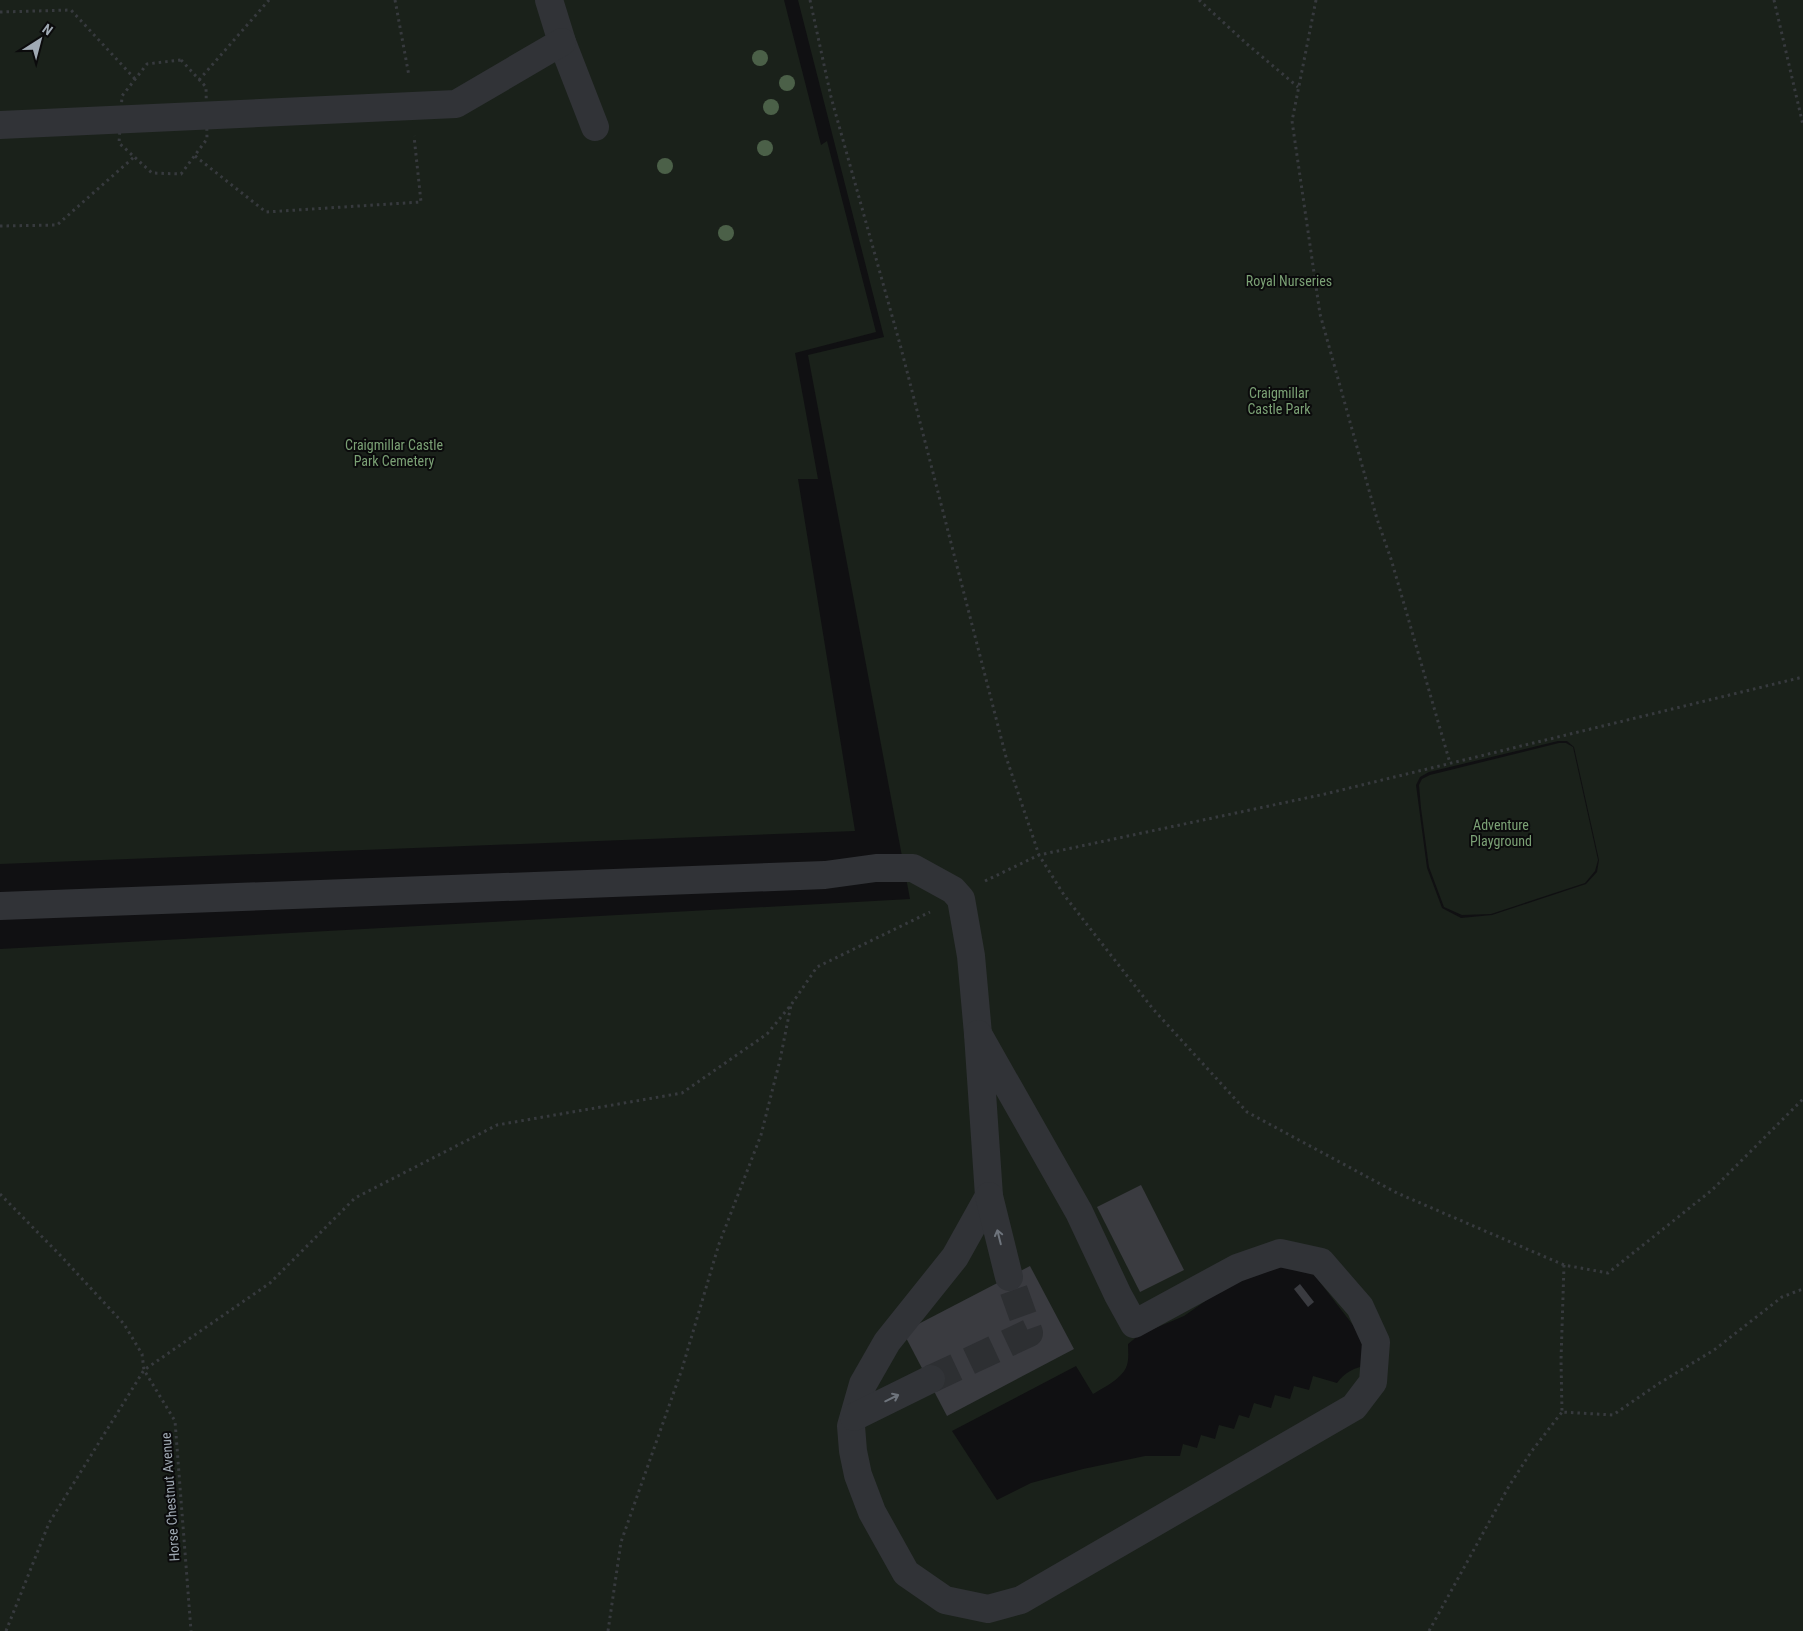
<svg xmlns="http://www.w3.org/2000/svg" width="1803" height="1631" font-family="'Roboto Condensed',sans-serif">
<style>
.green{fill:#1a211a;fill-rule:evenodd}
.building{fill:#3a3b40}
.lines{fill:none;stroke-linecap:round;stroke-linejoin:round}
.minor-tunnel{stroke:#2d2f32;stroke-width:28;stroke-dasharray:28 14;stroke-linecap:butt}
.path{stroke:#373a3e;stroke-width:3;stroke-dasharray:2.5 4;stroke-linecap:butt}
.minor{stroke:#313337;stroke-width:28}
.tree{fill:#4b6048}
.oneway{stroke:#6e747c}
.labels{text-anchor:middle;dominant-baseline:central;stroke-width:4;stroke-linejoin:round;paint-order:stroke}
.park-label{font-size:14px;fill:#7ba175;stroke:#0b0b0c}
.street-label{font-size:14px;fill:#a0aab4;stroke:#0b0b0c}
</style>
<rect width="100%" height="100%" fill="#101012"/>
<g class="green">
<polygon points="0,0 784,0 821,145 827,141 876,332 795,353 818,479 798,479 855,831 0,864"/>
<path d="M798,0h1005v1631h-1803v-682l910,-50 -102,-544 76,-18zM1558,741h9l7,6 25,113 -2,12 -11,12 -94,31 -31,3 -19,-10 -15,-40 -11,-83 4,-8 9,-5zM1282,1265l27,3 57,74 2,23c-14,3 -23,7 -31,18l-24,-7 -4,14 -15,-4 -4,13 -15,-4 -4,13 -17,-5 -5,15 -10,-3 -5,14 -15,-4 -4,14 -14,-4 -4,13 -14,-4 -3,12h-35l-62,13 -52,14 -34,17 -45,-69 124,-65 17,28c12,-7 30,-16 34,-29 2,-6 1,-15 1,-21l11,-9 45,-19 40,-28 38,-20z"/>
<polygon points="1559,743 1566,743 1573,747 1598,860 1595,871 1585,883 1491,914 1462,915 1444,907 1429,867 1421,808 1419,785 1422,779 1430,775"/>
</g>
<g class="building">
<polygon points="1141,1185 1184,1270 1140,1292 1097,1207"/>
<polygon points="1030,1266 1074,1349 947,1416 903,1332"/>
<polygon points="1300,1284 1314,1302 1308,1307 1294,1289"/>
</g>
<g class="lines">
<polyline class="minor-tunnel" points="931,1379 1029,1333 1009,1277"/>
<g class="path">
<polyline points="395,0 409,76"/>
<polyline points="810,0 831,97 901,348 1006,757 1039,855 1064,895 1153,1009 1247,1112 1397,1193 1564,1265 1608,1273 1712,1190 1803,1099"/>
<polyline points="1199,0 1247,44 1298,87"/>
<polyline points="1316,0 1292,121 1320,314 1377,519 1391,559 1450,763"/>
<polyline points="1774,0 1803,125"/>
<polyline points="0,12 71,10 135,79"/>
<polygon points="181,60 206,87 207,139 181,174 152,173 119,143 122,96 147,64"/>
<polyline points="199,80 269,0"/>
<polyline points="195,156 266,212 421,202 414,136"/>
<polyline points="0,226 57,225 134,157"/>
<polyline points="985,881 1039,855 1325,794 1803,677"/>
<polyline points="0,1194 59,1254 124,1324 142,1354 144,1370 175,1421 191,1631"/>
<polyline points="1564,1265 1561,1360 1562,1412 1613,1415 1658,1384 1714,1350 1782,1297 1803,1289"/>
<polyline points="6,1631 49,1523 144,1370 270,1283 355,1198 497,1125 682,1093 767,1034 791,1005 817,967 930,912"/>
<polyline points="608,1631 621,1542 682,1369 719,1244 761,1135 780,1060 791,1005"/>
<polyline points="1429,1631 1509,1486 1531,1452 1562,1412"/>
</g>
<g class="minor">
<polyline points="549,0 562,42 595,127"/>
<polyline points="0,125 456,104 562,42"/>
<polyline points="0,906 825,875 876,868 913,868 953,890 961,899 971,956 978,1034"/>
<polygon points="978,1034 1079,1212 1118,1295 1134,1324 1237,1268 1280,1253 1321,1262 1360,1307 1376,1342 1373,1382 1354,1407 1021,1600 988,1609 945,1600 906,1573 872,1512 858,1475 853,1451 851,1426 863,1384 887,1342 955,1257 989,1196"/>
<polyline points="989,1196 1009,1277"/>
<polyline points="854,1417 931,1379"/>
</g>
</g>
<g class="tree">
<circle cx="760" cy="58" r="8"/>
<circle cx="787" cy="83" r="8"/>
<circle cx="771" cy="107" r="8"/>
<circle cx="765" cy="148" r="8"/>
<circle cx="665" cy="166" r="8"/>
<circle cx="726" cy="233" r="8"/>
</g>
<defs><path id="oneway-shaft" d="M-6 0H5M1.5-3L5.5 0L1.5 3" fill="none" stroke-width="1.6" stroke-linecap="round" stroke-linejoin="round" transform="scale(1.25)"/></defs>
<g class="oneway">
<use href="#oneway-shaft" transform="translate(999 1237) rotate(-104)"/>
<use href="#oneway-shaft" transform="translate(892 1398) rotate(-26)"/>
</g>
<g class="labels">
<g class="park-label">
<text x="1289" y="281">Royal Nurseries</text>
<text x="1279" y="393">Craigmillar<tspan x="1279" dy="16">Castle Park</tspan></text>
<text x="394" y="445">Craigmillar Castle<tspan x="394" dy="16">Park Cemetery</tspan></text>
<text x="1501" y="825">Adventure<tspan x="1501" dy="16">Playground</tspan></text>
</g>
<g class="street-label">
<text transform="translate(170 1497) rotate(-94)">Horse Chestnut Avenue</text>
</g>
</g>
<g transform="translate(40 40) rotate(36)" stroke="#0b0b0c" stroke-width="4" paint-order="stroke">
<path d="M0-4L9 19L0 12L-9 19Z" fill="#a0aab4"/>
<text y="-8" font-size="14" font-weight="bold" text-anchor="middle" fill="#a0aab4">N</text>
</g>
</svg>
